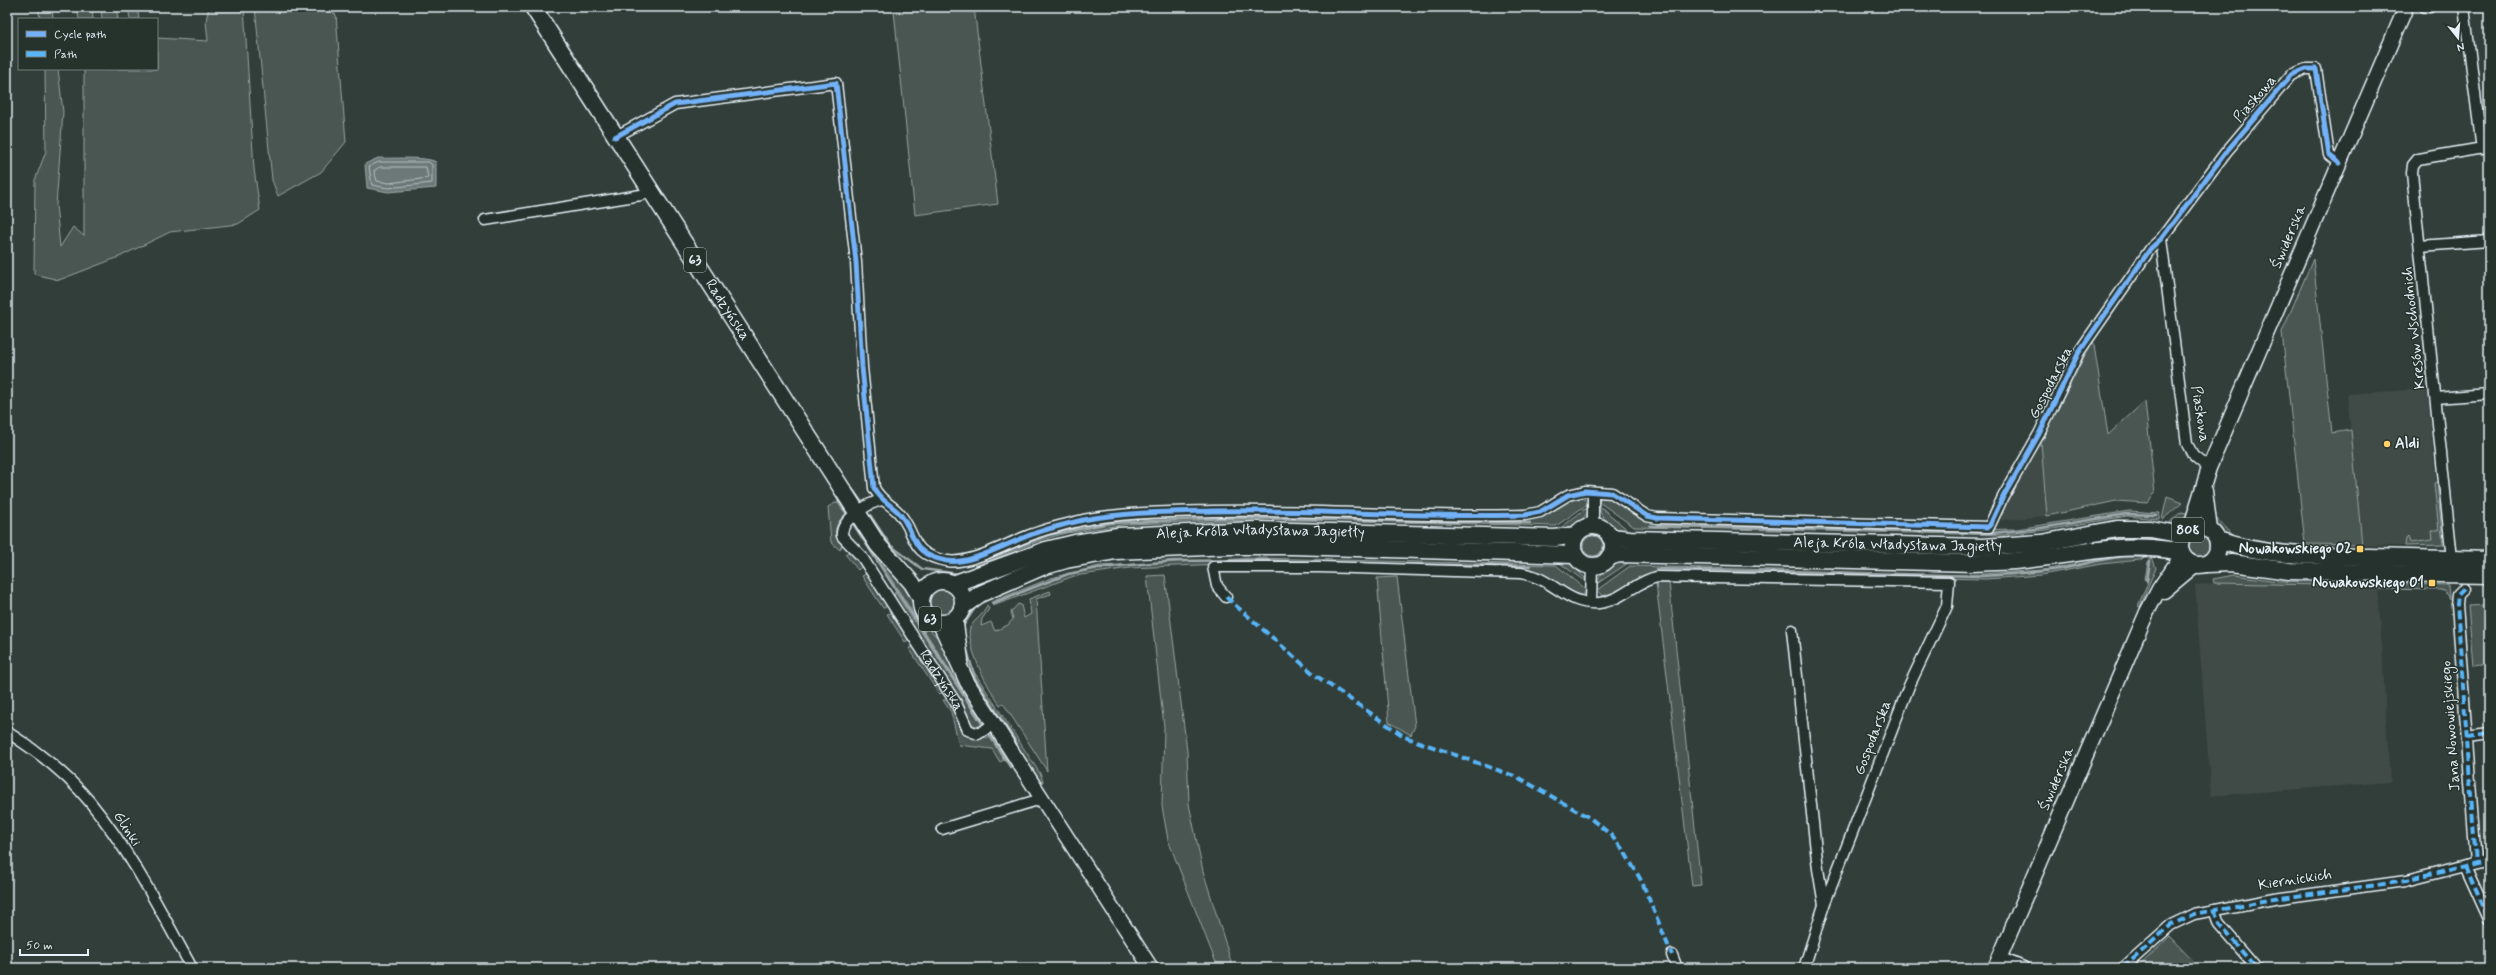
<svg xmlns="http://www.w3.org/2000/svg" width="2496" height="975" font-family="Mynerve,sans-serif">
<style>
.built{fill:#3f4b46}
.green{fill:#495651;stroke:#98a4a4}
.water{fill:#6d7978;stroke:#9ea9ab}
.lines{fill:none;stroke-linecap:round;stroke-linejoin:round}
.shore{stroke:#b7c1c5;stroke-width:1}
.stream{stroke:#9ea9ab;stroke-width:2.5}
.minor-casing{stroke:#e8f1f8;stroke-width:13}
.tertiary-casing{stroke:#e8f1f8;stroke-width:15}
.secondary-casing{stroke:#e8f1f8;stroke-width:17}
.primary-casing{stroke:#e8f1f8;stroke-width:19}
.minor{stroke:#26332d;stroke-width:10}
.tertiary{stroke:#26332d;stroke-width:12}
.secondary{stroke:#26332d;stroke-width:14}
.primary{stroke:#26332d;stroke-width:16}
.quiet{stroke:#59b6f9;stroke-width:4;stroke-dasharray:8 4;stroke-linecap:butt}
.cycleway-casing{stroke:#26332d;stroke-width:8}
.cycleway{stroke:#73b2f8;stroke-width:5}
.poi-dot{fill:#ffd166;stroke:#26332d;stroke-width:1.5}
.labels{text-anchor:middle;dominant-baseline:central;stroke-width:3;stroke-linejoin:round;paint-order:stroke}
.shield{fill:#26332d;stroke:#aeb8bb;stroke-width:1}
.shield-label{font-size:14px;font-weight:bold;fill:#e8f1f8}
.street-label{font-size:15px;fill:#e8f1f8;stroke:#26332d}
.poi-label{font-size:15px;font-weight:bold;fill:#e8f1f8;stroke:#26332d;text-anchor:end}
</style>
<rect width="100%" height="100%" fill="#323e39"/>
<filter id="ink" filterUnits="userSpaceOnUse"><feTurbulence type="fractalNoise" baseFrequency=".025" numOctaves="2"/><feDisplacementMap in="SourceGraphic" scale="8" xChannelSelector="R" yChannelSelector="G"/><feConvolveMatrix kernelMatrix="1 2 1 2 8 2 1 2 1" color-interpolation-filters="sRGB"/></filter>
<g filter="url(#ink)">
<g class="built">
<polygon points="2427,389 2442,544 2436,547 2362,545 2347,394"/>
<polygon points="2041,442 2047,516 2003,520 2000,519 2001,509"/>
<polygon points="2214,583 2378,586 2390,782 2211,796 2195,585"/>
</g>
<g class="green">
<polygon points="38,7 52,7 53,19 40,19"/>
<polygon points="77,7 92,7 93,19 79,19"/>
<polygon points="101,7 116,7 118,19 102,19"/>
<polygon points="128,7 137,7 139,19 130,19"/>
<polygon points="209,7 244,7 254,169 260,210 238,224 170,232 119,257 59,280 34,274 35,180 46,151 45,69 58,69 63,112 56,205 60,247 73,227 84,236 84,69 157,69 157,38 208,41 206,21"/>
<polygon points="255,7 325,7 336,15 346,142 321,172 278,196 272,180"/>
<polygon points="916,7 974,7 998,204 915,215 894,11"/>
<polygon points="2313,259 2332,433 2351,430 2362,545 2305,544 2282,332"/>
<polygon points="2093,339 2108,435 2145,401 2155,493 2148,503 2116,501 2047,516 2041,442"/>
<polygon points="2437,482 2443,545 2405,546 2406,538 2408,536 2410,543 2433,540 2432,531 2439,531 2434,483"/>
<polygon points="1581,496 1589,503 1556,526 1276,519 1129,524 1066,533 1041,540 975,566 974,561 1060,529 1099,522 1239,514 1510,519"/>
<polygon points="1601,497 1612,497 1636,514 1961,530 2017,529 2129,511 2160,513 2159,519 2127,516 2053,529 2004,535 1634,527 1599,502"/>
<polygon points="2167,497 2182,503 2163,519 2162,519"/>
<path d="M837,502l9,12c-11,9 -15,21 -4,31l-2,5 -9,-8 -3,-35z"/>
<path d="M1599,508h3l27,23c-13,0 -27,-10 -30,-23z"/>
<path d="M1585,509h4c-6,13 -18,20 -31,21z"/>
<path d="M2181,512l10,2c-3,8 -12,14 -21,11l1,-4z"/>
<polygon points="2212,514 2232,535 2235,537 2227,539 2212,521"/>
<circle cx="2199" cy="547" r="13"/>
<circle cx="1593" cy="546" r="10"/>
<polygon points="872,549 905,583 918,618 940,640 963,691"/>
<polygon points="850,551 862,566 858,570 845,554"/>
<polygon points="2130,555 2147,556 2140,560 2101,564 2041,575 1986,579 1661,573 1637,579 1614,593 1603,597 1597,590 1630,566 1965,575 2043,570"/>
<polygon points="2152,557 2156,568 2140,607 2138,606 2148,582 2145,579 2148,562"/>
<polygon points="1256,558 1552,565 1556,565 1587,590 1582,596 1578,597 1542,574 1519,569 1220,564 1130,568 1074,576 993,606 991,602 1051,578 1099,566"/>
<path d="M1628,560v3l-30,20c0,-12 20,-21 30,-23z"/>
<polygon points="1557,561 1570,562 1584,577 1587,583"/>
<polygon points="866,574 887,604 885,608 883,608 862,576"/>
<polygon points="1165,575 1187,751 1189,804 1203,871 1233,968 1218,968 1168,840 1162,806 1164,727 1147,576"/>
<polygon points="2234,575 2278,581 2449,585 2450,599 2446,592 2442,590 2379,589 2378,586 2214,583 2213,579"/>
<polygon points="1397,577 1415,726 1411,735 1389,722 1377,578"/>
<polygon points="1656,583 1669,583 1701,885 1692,886"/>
<circle cx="942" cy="602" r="14"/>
<path d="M1050,591l1,3 -15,5 11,172 -44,-68 -3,2c-15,-23 -27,-45 -31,-73 1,-11 15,-15 18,-27l2,4 -7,10 -1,7 10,-4 4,9 13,-6 5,-6 -2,-7 7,-8 3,1 3,13 7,-4 -2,-15z"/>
<polygon points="895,592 982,725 980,727 970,724 965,709 953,689 894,599"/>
<polygon points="2489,605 2489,663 2473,665 2468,606"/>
<polygon points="891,613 908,638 907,641 905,642 887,614"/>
<polygon points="915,647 942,692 942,693 939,694 909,648"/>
<polygon points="969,664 1041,775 1043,782 1038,781 968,672"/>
<polygon points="943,700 949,700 956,713 961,731 971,738 991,737 1004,760 1000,762 992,749 959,745 951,712"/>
<polygon points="2170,936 2194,961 2186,968 2137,968"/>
</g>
<path class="water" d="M378,158c15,1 47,-2 58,4v26l-48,4 -21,-4 -2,-24z"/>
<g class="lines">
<g class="shore">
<polygon points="379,162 429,162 432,165 432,183 388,188 372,185 369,167"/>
<polygon points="380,167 426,167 428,178 389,183 377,181 374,171"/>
</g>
<g class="stream">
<polyline points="850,486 861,501"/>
<polyline points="838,500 846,512"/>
<polyline points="870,515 890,545 922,569 959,574"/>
<polyline points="854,525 982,723"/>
<polyline points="1650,526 1992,533 2035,529 2126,514 2157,515"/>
<polyline points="984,560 1048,535 1110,523 1227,518 1530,523"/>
<polyline points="1379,564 1530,566"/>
<path d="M1656,569l326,7c26,-2 51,-3 77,-7 27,-4 57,-16 84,-12"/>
<polyline points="2147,581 2150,561"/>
<polyline points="993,603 1068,574 1099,568 1173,561 1259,560 1318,562"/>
<polyline points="963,629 963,626 978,603"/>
<polyline points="967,650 975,678 1017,744"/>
<polyline points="990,736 1011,768"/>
</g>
<g class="minor-casing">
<g id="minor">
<polyline points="2425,7 2430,7"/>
<polyline points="2464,7 2482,149"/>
<path d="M615,137l60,-33 161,-21 20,179 6,105 12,121c6,12 15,15 24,24 20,21 9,42 49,49 24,4 62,-19 86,-27 16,-6 33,-10 50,-14 42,-8 86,-8 129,-9 104,-2 209,7 313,4l15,-3 28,-17 17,-4 27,2 35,23 10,2 332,9 14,-30 36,-63 40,-82 72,-104 10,-9 65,-87 65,-77 15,-6h10l13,86 10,8"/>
<polyline points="485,220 641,195 650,190"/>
<polyline points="2161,239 2187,444 2193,455 2209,468"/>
<polyline points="2420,246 2489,241"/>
<polyline points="2436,398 2489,394"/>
<path id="s1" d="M882,500c-14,3 -42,20 -40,36l20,21 94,146 12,27 10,4 16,-10"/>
<polyline points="1593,526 1593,492"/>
<polyline points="2452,559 2412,173 2413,165 2418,159 2489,147"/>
<polyline points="2464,589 2458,595 2457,604 2476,863"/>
<path d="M1226,597l-9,-11 -4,-19h107l200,6c34,4 45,33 79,30 22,-2 37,-22 58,-26l292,5 -2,24 -38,80 -85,219 -20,63"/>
<polyline points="1591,602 1592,566"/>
<polyline points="1792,630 1818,869 1824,905"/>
<path d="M7,732c30,19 60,42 83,70 41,50 71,110 102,166"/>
<polyline points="2467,737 2489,734"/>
<polyline points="942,829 1041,799"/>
<polyline points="2465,866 2489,919"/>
<polyline points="2214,910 2219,924 2257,968"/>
<polyline points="1672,955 1677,968"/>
<polyline points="2123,968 2171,925 2194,914 2274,899 2406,881 2489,860"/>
</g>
</g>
<g class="tertiary-casing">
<polyline id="tertiary" points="1999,958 2023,968"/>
</g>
<g class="secondary-casing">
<g id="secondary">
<polyline points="2205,491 2210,530"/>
<polyline points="2190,529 2209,468 2406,7"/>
<polyline points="2164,591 2195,565"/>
<polyline points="955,617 961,660"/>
<polyline points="939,622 967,682 1151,968"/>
<polyline points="1995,968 2147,612 2159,589 2182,555"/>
</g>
</g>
<g class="primary-casing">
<g id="primary">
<path id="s2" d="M533,7l345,538 34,38 9,15"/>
<circle cx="1593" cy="546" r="20"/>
<circle cx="2199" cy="546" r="19"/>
<path id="s3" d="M1610,537l20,2 354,8 57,-4 76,-14h33l33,6"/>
<path d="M2218,540c48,17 101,16 151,17 40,1 80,2 120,3"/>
<path d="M1609,557l10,-3 355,9c19,-1 39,-1 58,-4 55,-6 93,-18 149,-7"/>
<polyline points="2207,564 2232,563 2289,571 2489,575"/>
<circle cx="942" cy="602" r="21"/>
<path id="s4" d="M953,584l93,-34 29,-7 43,-7 138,-6 299,8 21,-3"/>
<polyline points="962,607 980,594 1042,567 1066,560 1116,551 1229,546 1293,546 1575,555"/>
</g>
</g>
<use href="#minor" class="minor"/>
<use href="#tertiary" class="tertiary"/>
<use href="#secondary" class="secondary"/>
<use href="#primary" class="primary"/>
<g class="quiet">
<polyline points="2464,589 2458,595 2457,604 2476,863"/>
<polyline points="1226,597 1315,675 1405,737 1517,777 1590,818 1610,834 1624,851 1642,882 1672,955"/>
<polyline points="2467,737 2489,734"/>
<polyline points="2465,866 2489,919"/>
<polyline points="2214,910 2219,924 2257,968"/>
<polyline points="2123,968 2171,925 2194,914 2274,899 2406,881 2489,860"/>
</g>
<g class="cycleway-casing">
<path id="cycleway" d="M615,137l60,-33 161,-21 20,179 6,105 12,121c6,12 15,15 24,24 20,21 9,42 49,49 24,4 62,-19 86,-27 16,-6 33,-10 50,-14 42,-8 86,-8 129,-9 104,-2 209,7 313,4l15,-3 28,-17 17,-4 27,2 35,23 10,2 332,9 14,-30 36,-63 40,-82 72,-104 10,-9 65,-87 65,-77 15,-6h10l13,86 10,8"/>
</g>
<use href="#cycleway" class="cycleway"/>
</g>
</g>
<g class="poi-dot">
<circle cx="2387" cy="444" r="4"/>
<rect x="2356" y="545" width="8" height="8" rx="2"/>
<rect x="2428" y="579" width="8" height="8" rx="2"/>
</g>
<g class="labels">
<g class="shield">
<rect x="684" y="248" width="22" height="24" rx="3"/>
<rect x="2172" y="518" width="32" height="24" rx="3"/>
<rect x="919" y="607" width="22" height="24" rx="3"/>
</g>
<g class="shield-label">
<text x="695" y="260">63</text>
<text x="2188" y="530">808</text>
<text x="930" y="619">63</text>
</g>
<g class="street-label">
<text transform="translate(2255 99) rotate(-49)">Piaskowa</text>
<text transform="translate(2289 237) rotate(-67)">Świderska</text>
<text stroke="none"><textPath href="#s2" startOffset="360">Radzyńska</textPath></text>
<text transform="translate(2414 328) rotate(-96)">Kresów Wschodnich</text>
<text transform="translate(2051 383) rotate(-63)">Gospodarska</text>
<text transform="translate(2200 414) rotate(81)">Piaskowa</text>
<text stroke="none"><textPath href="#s4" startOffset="315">Aleja Króla Władysława Jagiełły</textPath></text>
<text stroke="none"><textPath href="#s3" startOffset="288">Aleja Króla Władysława Jagiełły</textPath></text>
<text stroke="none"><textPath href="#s1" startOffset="233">Radzyńska</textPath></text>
<text transform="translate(2451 726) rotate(-94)">Jana Nowowiejskiego</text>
<text transform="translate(1873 738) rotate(-69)">Gospodarska</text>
<text transform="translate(2057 779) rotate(-67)">Świderska</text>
<text transform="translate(127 829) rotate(57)">Glinki</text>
<text transform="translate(2295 880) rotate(-9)">Kiernickich</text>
</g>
<g class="poi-label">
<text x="2395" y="444" text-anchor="start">Aldi</text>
<text x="2352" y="549">Nowakowskiego 02</text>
<text x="2424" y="583">Nowakowskiego 01</text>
</g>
</g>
<rect width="2496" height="975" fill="none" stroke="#26332d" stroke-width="24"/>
<rect x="12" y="12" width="2472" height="951" fill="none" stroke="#e8f1f8" stroke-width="1.5" filter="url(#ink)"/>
<rect x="18" y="18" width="140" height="52" fill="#26332d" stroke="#747f7e"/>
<rect x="26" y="31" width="20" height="6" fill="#73b2f8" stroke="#747f7e"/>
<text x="54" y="38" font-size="12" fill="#e8f1f8">Cycle path</text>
<rect x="26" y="51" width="20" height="6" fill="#59b6f9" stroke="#747f7e"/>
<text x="54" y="58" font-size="12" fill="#e8f1f8">Path</text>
<g transform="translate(2458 38) rotate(163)" stroke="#26332d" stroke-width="3" paint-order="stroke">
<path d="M0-3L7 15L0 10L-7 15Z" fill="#e8f1f8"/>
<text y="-6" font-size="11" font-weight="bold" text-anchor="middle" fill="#e8f1f8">N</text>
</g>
<path d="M20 949v6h68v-6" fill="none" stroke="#e8f1f8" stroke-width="2"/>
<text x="26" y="949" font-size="12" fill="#e8f1f8" stroke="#26332d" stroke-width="3" paint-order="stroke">50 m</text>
</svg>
